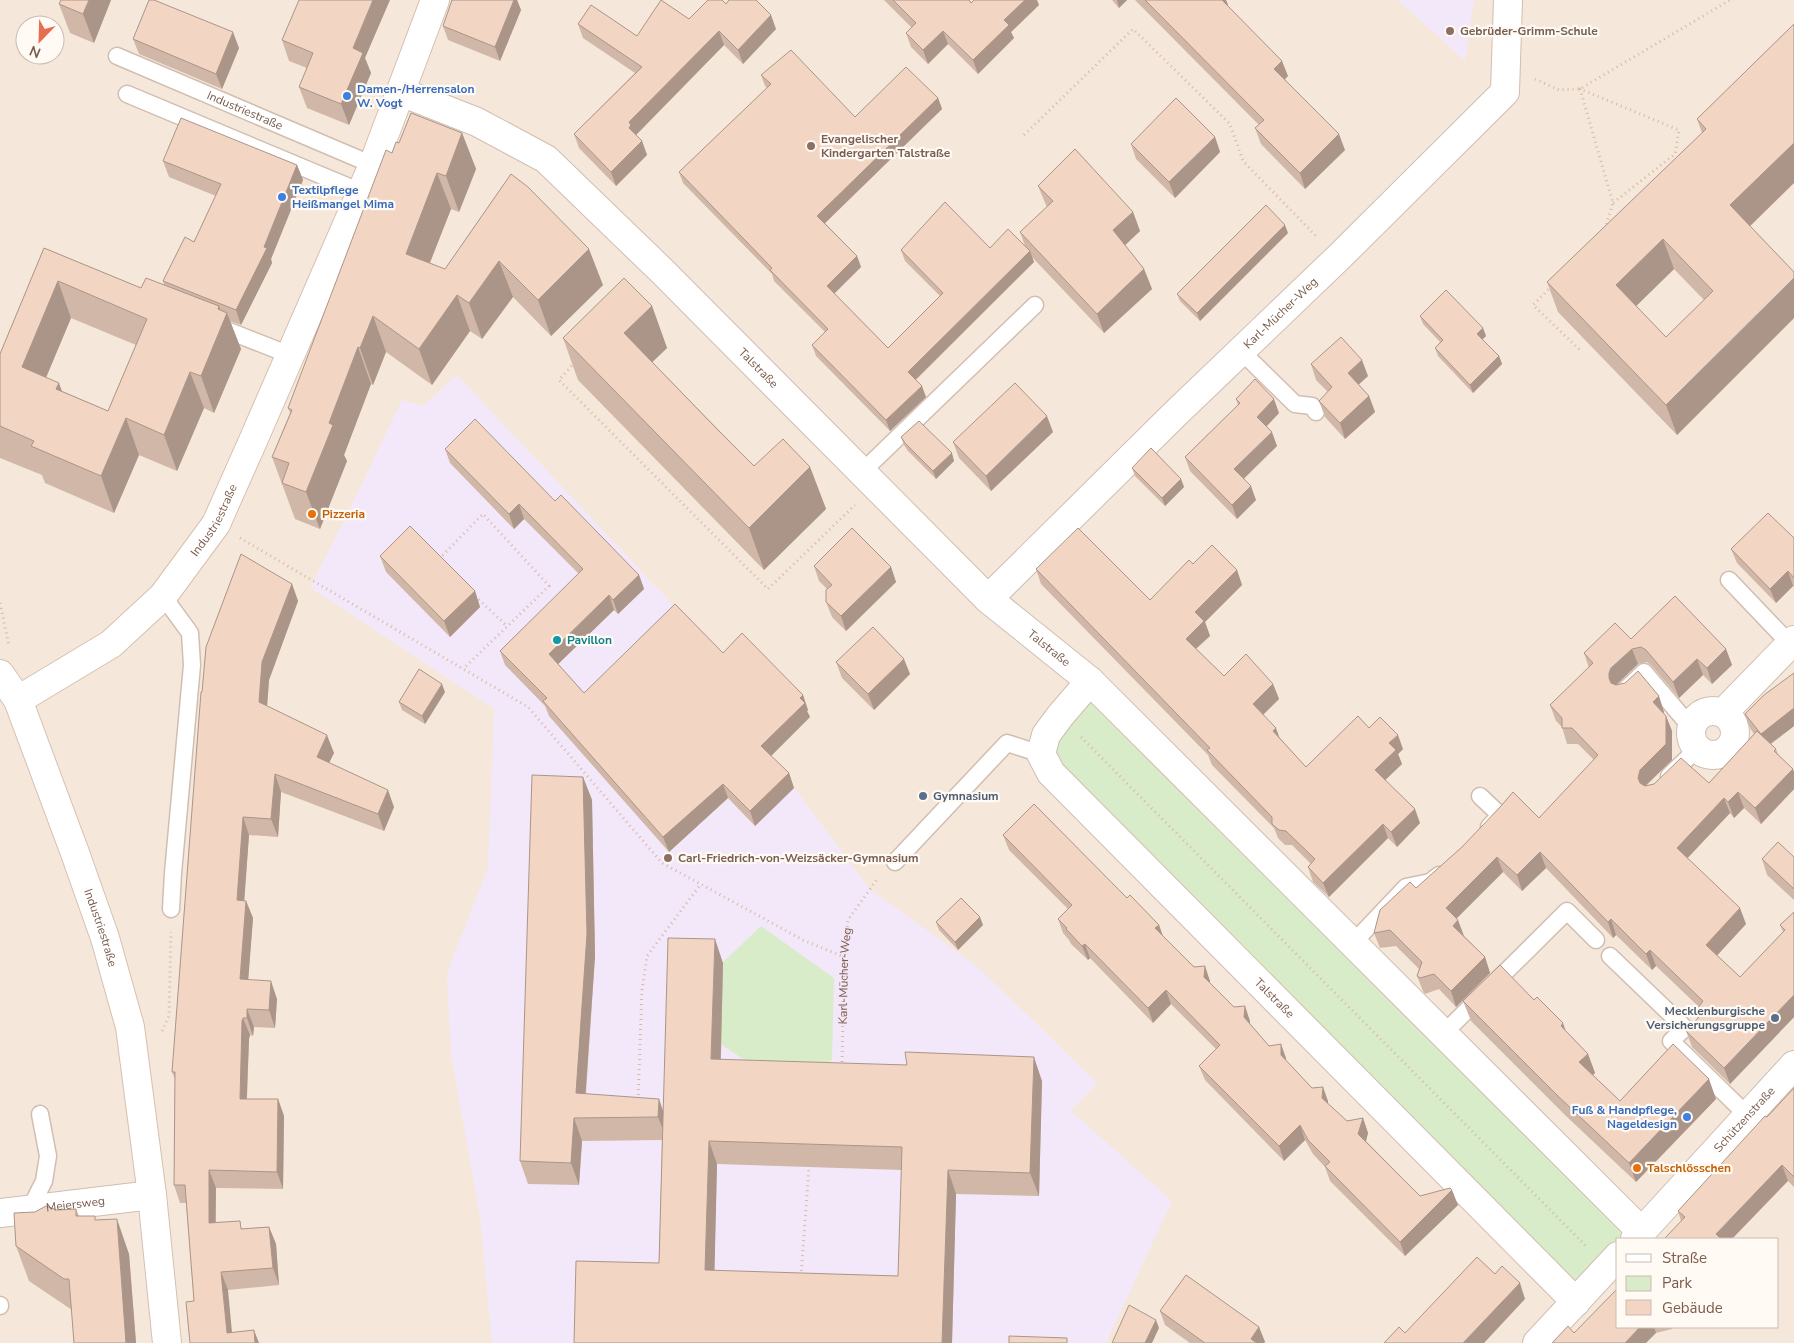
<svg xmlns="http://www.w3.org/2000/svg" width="1794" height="1343" font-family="'Nunito Sans',sans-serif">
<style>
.residential{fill:#f5e8da;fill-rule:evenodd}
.education{fill:#f3e8fa}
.green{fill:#d8ecc9}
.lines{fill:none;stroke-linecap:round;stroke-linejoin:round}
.lane-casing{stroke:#d1beb0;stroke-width:19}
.street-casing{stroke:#d1beb0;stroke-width:30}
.secondary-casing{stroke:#d6c0b0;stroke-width:30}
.path{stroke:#d9b8a5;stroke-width:3;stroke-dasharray:1 4;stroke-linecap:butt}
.lane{stroke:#fff;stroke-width:16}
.street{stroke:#fff;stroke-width:28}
.secondary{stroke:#fff;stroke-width:28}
.wall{fill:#d1b7a8;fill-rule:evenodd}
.shaded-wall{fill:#aa9588}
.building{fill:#f3d5c3;stroke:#aa9588;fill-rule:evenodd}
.education-dot{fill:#8d6e63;stroke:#fffaf3;stroke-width:2}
.shop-dot{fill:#3f7fe0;stroke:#fffaf3;stroke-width:2}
.food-dot{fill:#e8710a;stroke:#fffaf3;stroke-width:2}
.culture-dot{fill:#0f9aa8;stroke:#fffaf3;stroke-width:2}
.service-dot{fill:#5c6f8a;stroke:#fffaf3;stroke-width:2}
.labels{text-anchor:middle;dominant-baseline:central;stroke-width:4.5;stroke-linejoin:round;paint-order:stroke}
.education-label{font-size:12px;font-weight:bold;fill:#785e54;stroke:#fffaf3;text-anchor:start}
.shop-label{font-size:12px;font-weight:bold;fill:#366cbe;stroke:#fffaf3;text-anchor:start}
.street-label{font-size:12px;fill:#7a5c4d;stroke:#fffaf3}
.food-label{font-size:12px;font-weight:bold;fill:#c56008;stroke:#fffaf3;text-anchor:start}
.culture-label{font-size:12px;font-weight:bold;fill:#0d838f;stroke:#fffaf3;text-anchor:start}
.service-label{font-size:12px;font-weight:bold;fill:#4e5e75;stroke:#fffaf3;text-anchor:start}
</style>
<rect width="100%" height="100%" fill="#fdf6ec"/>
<path class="residential" d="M0,0h1794v1343h-1794zM25,25h30v30h-30zM1618,1239h160v88h-160z"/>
<g class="education">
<polygon points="1398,0 1474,0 1465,61"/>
<polygon points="457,375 674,606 760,753 796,790 870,889 979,968 1097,1083 1071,1111 1172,1201 1106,1343 492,1343 480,1217 451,1054 447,973 488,868 494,709 310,587 344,521 402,400 423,406"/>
</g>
<g class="green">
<polygon points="1090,683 1633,1231 1625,1239 1618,1239 1618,1246 1569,1298 1051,776 1047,737"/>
<polygon points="761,926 834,978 832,1060 807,1080 756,1068 718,1042 720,965"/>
</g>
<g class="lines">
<g class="lane-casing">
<g id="lane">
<path id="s2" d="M117,56l256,109"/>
<polyline points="127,94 361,192"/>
<polyline points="216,326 290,355"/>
<polyline points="1241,351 1295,404 1312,406 1316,412"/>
<polyline points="862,472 1035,305"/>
<polyline points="1729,580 1790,644"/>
<polyline points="163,596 190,633 192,665 173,873 171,909"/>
<polyline points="1625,690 1644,672 1684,719 1693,725"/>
<polyline points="1669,776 1698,748"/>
<polyline points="1480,796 1500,815 1489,827"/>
<polyline points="895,862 1007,743 1041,754"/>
<polyline points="1353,943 1406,887 1430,882 1439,875"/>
<polyline points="1610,956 1685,1028 1671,1041 1747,1115"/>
<polyline points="1443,1034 1567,911 1596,940"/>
<polyline points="30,1209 44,1181 48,1156 40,1114"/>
<polyline points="0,1305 0,1306"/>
</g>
</g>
<g class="street-casing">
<g id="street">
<path id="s3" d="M401,92l76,30 69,37 117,113 325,327 102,82 552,551"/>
<path id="s4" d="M988,599l186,-184 164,-157 167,-166 3,-92"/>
<path id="s5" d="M1090,681l-30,35 -14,19 -5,19 10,19 525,529"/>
<circle cx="1713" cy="733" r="22"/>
<polyline points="1723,713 1794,640"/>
<path id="s6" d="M0,1213l152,-18"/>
<path id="s7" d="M1635,1239l159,-174"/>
<polyline points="1537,1343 1618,1256"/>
</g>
</g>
<g class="secondary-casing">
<g id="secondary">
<path id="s8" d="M0,674l18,26 57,153 30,85 25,89 22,168 15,148"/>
<path id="s9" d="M18,700l93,-56 52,-48 53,-72 36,-81 121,-278 62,-165"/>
</g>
</g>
<g class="path">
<polyline points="1535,79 1559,90 1580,89 1730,0"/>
<polyline points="1024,135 1133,29 1230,124 1243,161 1317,237"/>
<polyline points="1605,229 1613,203 1580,89 1679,130 1675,154 1613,203"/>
<polyline points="1552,286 1533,305 1582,352"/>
<polyline points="575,362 559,380 768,589 855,505"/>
<polyline points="240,538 528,707 662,863 803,940 844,957"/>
<polyline points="439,559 483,514 549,586 463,669"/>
<polyline points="475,596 507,626"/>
<polyline points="0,603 9,646"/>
<polyline points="1081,737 1587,1247"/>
<polyline points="162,1031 169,1016 171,932"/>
<path id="s1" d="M842,1067l2,-110 4,-37 30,-42"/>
<polyline points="638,1100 642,990 647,956 701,884"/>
<polyline points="801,1276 809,1167"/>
</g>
<use href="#lane" class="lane"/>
<use href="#street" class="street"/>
<use href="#secondary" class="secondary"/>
</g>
<g class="wall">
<polygon points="111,0 94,43 70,33 59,4"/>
<polygon points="452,0 517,0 521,10 500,61 448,40 443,26"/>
<polygon points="884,0 969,0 971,3 1039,5 1011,32 1014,38 978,74 948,44 928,64 911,47 906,33 912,28"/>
<polygon points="1112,0 1127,0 1119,8"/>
<polygon points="1135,0 1226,0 1228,5 1227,5 1288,76 1285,79 1345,150 1305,189 1261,144 1255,128 1259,125"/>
<polygon points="726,4 776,29 743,64 724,45 636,135 642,141 647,155 616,186 579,148 574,134 635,73 583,38 578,24 637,36 689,19"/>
<path d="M1794,24l-44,202 44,46v46l-117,117 -119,-123 -11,-30 155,-149 -5,-14zM1674,269l30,31 -38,37 -30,-31z"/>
<polygon points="133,39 239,48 222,89 139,54"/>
<polygon points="282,40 365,58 371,73 349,125 307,108 299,87 307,68 289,61"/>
<polygon points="761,75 855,117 938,98 942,109 825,223 857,256 861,267 834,293 888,348 940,296 905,261 901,250 1025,246 1020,232 1047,207 1046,205 1038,186 1133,212 1140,231 1125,245 1144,269 1152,289 1104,333 1032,257 1034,262 916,380 926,397 890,431 816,356 812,345 825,332 774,281 772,274 683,183 679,172 767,88 765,86"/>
<polygon points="462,133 476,169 459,212 451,209 430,263 445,269 511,174 603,285 551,336 513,297 482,339 470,331 432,385 386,352 373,385 371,384 344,455 347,461 320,529 295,519 272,457 290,413 288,408 392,153 399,143"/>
<polygon points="1215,137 1220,152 1175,198 1136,159 1131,144"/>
<path d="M163,161l134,4 6,15 -32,79 1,4 -31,62 -11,-4 11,28 -27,64 -10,-5 -27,63 -38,-16 -25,58 -69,-30 -3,-8 -42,-17v-104l44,-106 97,40 23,-3 -1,-4 31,-39 22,-46 -47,-19zM71,318l65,27 -28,66 -46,-20 -16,-14z"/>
<polygon points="1288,233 1200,321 1180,301 1177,294"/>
<polygon points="652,306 667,348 652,362 754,466 810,467 826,509 764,570 578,380 563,338"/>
<polygon points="1420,316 1483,328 1486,336 1482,339 1499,356 1502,364 1473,393 1438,356 1435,348 1440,342 1423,324"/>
<polygon points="1311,364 1368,376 1358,384 1369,396 1375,412 1345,439 1325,417 1319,401 1328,392 1316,380"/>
<polygon points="1236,399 1279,413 1266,427 1277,446 1244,479 1256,500 1237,519 1190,471 1185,457 1238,405"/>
<polygon points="1053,432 991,491 959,458 953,442"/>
<polygon points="901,437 954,461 936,479 908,451 904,445"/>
<polygon points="445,449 555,501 639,575 644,589 618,614 614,610 558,664 584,693 723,653 803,695 808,710 807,711 810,717 771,756 789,773 794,788 755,826 728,798 669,852 549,716 545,706 505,665 500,651 579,574 524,519 514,529 450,463"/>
<polygon points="1132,468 1181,479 1184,487 1165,506 1135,476"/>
<polygon points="1794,538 1794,587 1793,586 1776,603 1737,563 1731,549"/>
<polygon points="380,556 475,591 480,607 450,637 386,572"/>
<polygon points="1193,564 1237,570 1242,585 1205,622 1210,636 1196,649 1224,676 1273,684 1279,699 1263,714 1280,738 1306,767 1369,728 1403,749 1398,754 1402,764 1385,780 1420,823 1397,847 1388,838 1329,897 1313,882 1308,867 1311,864 1292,845 1285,845 1278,838 1274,828 1212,765 1208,755 1041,584 1036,569 1150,600"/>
<polygon points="814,566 891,567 896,582 846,631 832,617 826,602 827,589 819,581"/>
<polygon points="292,584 298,601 269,680 267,706 334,753 329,763 394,807 384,831 281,792 278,837 249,835 244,901 246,901 253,918 248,979 277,999 275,1028 254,1027 253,1036 250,1035 249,1039 247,1099 278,1099 284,1116 283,1189 216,1188 216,1222 243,1229 269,1227 276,1244 279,1285 228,1290 190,1343 194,1301 186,1203 180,1203 174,1185 175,1079 172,1072 202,692"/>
<polygon points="1631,639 1726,649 1732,665 1712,684 1703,675 1679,698 1652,666 1647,662 1638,664 1617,684 1616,685 1664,712 1663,713 1666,716 1672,731 1672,760 1646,786 1709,783 1754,734 1750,728 1745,714 1794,673 1794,726 1771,744 1776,749 1778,754 1794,772 1794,789 1761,824 1744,808 1734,818 1730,813 1687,858 1746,924 1717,955 1740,977 1783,932 1780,925 1794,912 1794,1017 1730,1084 1692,1047 1686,1031 1698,1019 1695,1012 1699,1007 1656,966 1652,970 1616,935 1613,938 1546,868 1522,891 1503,872 1456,919 1464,936 1485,957 1490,973 1456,1007 1439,989 1425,994 1423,991 1417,976 1419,969 1396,946 1380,948 1374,933 1416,888 1539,818 1594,760 1578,744 1567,744 1562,727 1556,721 1550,705 1589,668 1584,653"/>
<polygon points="836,662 910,674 874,710 842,678"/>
<polygon points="445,692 425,724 402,710 399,702"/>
<path d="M583,777l9,23 3,156 -9,138 77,17 60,-148 -2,96 321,22 -3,115 -83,-2 -4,149h-378l85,-80 3,-123 -80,1 -3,44 -51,-1 -8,-23zM717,1164l185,6 -4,106 -184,-5z"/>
<polygon points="1003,835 1127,898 1159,925 1162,935 1185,958 1210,981 1210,983 1234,1007 1250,1021 1250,1024 1269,1046 1286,1058 1286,1061 1312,1088 1328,1101 1328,1104 1347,1121 1363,1118 1368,1133 1366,1141 1420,1196 1458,1205 1405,1256 1330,1181 1325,1167 1313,1154 1305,1140 1284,1161 1205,1080 1199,1066 1216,1049 1171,1004 1153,1023 1090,958 1088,960 1071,944 1069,940 1063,933 1058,919 1068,909 1009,850"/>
<polygon points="1794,857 1794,900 1767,875 1762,859"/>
<polygon points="936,922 983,925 958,950 939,930"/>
<polygon points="1463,1001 1567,1032 1588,1054 1595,1073 1593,1075 1620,1101 1716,1099 1636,1182 1566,1116 1471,1021"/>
<polygon points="1794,1088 1794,1187 1788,1181 1681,1221 1678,1211"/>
<polygon points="76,1209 79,1216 97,1220 129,1254 136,1343 74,1343 72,1310 29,1281 16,1246 57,1210"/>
<polygon points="1160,1311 1259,1327 1265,1342 1264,1343 1190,1343 1165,1325"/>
<polygon points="1618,1327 1674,1327 1672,1329 1656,1333"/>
</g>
<g class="shaded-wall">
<polygon points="89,0 111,0 94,43 83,14"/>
<polygon points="373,0 390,0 365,58 371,73 349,125 341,104 353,48"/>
<polygon points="514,0 517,0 521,10 500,61 495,47"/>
<polygon points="1025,0 1037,0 1039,5 1011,32 1014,38 978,74 973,60 1004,20"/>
<polygon points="1117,0 1127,0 1119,8"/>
<polygon points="1218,0 1226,0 1228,5 1222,10"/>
<polygon points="771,15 776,29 743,64 738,50"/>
<polygon points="719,31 724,45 635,136 629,128 629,122"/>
<polygon points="943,31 948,44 928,64 923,50"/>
<polygon points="233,32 239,48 222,89 216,74"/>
<polygon points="1282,61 1288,76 1280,84 1274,69"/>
<polygon points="938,98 942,109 821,227 817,216"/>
<polygon points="462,133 476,169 459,212 446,176"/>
<polygon points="1339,134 1345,150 1305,189 1300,173"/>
<polygon points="1215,137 1220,152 1175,198 1169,182"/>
<polygon points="642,141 647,155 616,186 611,172"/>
<polygon points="1794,143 1794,183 1741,235 1730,205"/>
<polygon points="297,165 303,180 271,259 272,263 241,325 236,310 264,247"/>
<polygon points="437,173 451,209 419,290 406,254"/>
<polygon points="1133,212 1140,231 1120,250 1113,230"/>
<polygon points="1285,225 1288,233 1200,321 1197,313"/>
<polygon points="1663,239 1674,269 1627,315 1616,285"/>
<polygon points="589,249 603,285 551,336 538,300"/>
<polygon points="1030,251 1034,262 912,383 908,372"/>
<polygon points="857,256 861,267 831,297 827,286"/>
<polygon points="499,261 513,297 482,339 469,303"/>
<polygon points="1144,269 1152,289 1104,333 1097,314"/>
<polygon points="1794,278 1794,318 1677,435 1666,405"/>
<polygon points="58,281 71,318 35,404 22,367"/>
<polygon points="457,295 470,331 432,385 419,349"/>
<polygon points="219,306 224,320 227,313 241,349 214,413 201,376"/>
<polygon points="652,306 667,348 639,375 624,333"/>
<polygon points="373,316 386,352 373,385 360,348"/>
<polygon points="1483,328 1486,336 1480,342 1477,334"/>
<polygon points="358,347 371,384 344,455 347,461 320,529 306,492 329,423"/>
<polygon points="1499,356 1502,364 1473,393 1470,385"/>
<polygon points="1362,360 1368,376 1354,389 1348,373"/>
<polygon points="190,372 204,408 177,471 164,435"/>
<polygon points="59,383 72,420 56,389"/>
<polygon points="922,386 926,397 890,431 886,420"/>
<polygon points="1369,396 1375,412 1345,439 1340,423"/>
<polygon points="1274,399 1279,413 1262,431 1257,417"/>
<polygon points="1047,416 1053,432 991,491 986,476"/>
<polygon points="126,418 139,455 114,513 101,476"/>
<polygon points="1272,432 1277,446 1239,483 1234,469"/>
<polygon points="952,453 954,461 936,479 933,471"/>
<polygon points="810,467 826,509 764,570 749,528"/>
<polygon points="1181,479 1184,487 1165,506 1162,498"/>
<polygon points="1251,486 1256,500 1237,519 1232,505"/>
<polygon points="519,504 524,519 514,529 509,514"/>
<polygon points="891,567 896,582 846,631 841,616"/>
<polygon points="1237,570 1242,585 1205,622 1210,636 1191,653 1186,639 1195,612"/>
<polygon points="1788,571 1793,586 1776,603 1770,589"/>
<polygon points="639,575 644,589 618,614 613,600"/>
<polygon points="292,584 298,601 269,680 266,720 259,702 262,662"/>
<polygon points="475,591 480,607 450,637 444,621"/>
<polygon points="609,595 614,610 554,668 549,654"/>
<polygon points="1632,649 1638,664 1617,684 1614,689 1609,678 1609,673 1611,668"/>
<polygon points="1726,649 1732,665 1712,684 1707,668"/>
<polygon points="904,659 910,674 874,710 868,694"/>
<polygon points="1697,659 1703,675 1679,698 1673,682"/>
<polygon points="442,684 445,692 425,724 422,716"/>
<polygon points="1273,684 1279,699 1259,719 1253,704"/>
<polygon points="803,695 808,710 807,711 810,717 767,760 761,746"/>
<polygon points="1659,696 1664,712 1659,717 1653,702"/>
<polygon points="1794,708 1794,726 1765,748 1760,734"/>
<polygon points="1666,716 1672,731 1672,760 1646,785 1643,794 1638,778 1640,770"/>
<polygon points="1276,728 1281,742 1273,731"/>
<polygon points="327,735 334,753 323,775 317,757"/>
<polygon points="1398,735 1403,749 1398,754 1402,764 1380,785 1375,770 1389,743"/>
<polygon points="1793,769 1794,772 1794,789 1761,824 1755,808"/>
<polygon points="789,773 794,788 755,826 750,811"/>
<polygon points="275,774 281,792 278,837 271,819"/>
<polygon points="583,777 592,800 595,956 584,1115 576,1093"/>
<polygon points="723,784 728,798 669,852 663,837"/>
<polygon points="388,790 394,807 384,831 378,814"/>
<polygon points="1738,792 1744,808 1734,818 1728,802"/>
<polygon points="1724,798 1730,813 1682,864 1677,848"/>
<polygon points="1415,809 1420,823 1397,847 1391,832"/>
<polygon points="243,817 249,835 243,918 237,900"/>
<polygon points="1383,824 1388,838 1329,897 1323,883"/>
<polygon points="1540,852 1546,868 1522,891 1517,875"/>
<polygon points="1497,857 1503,872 1451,924 1446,908"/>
<polygon points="246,901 253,918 247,996 240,979"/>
<polygon points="1740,908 1746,924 1712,961 1706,945"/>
<polygon points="980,917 983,925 958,950 955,942"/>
<polygon points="1611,919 1616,935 1613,938 1608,922"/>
<polygon points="1458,920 1464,936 1453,926"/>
<polygon points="1159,925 1164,939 1155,928"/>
<polygon points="715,939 723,963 720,1083 711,1059"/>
<polygon points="1085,944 1090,958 1088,960 1082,946"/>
<polygon points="1650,950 1656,966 1652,970 1646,954"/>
<polygon points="1485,957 1490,973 1456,1007 1451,991"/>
<polygon points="1205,966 1210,981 1210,992 1204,977"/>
<polygon points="271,981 277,999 275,1028 269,1010"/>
<polygon points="1166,990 1171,1004 1153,1023 1148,1008"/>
<polygon points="1794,995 1794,1017 1730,1084 1724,1068"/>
<polygon points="1245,1006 1250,1021 1249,1032 1244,1017"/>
<polygon points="247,1009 254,1027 253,1036 247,1018"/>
<polygon points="243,1018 250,1035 249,1039 246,1116 240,1099 242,1021"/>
<polygon points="1563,1023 1570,1043 1561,1026"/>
<polygon points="1281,1044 1286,1058 1286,1070 1281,1055"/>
<polygon points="1588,1054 1595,1073 1586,1082 1579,1062"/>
<polygon points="1034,1057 1042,1081 1039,1196 1030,1173"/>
<polygon points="1709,1079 1716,1099 1636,1182 1629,1163"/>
<polygon points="1323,1087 1328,1101 1328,1113 1322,1098"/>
<polygon points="278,1099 284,1116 283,1189 277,1172"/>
<polygon points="659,1099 667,1122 667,1140 658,1117"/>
<polygon points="574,1118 582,1141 579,1185 571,1163"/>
<polygon points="1363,1118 1368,1133 1364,1149 1358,1134"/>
<polygon points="1300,1125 1305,1140 1284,1161 1279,1146"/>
<polygon points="709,1141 717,1164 714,1294 705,1270"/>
<polygon points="1782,1165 1788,1181 1732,1239 1718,1239 1716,1234"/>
<polygon points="209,1170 216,1188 215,1241 209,1223"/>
<polygon points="948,1170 956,1194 952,1343 942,1343"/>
<polygon points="1452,1190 1458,1205 1405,1256 1400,1242"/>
<polygon points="117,1219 129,1254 136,1343 126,1343"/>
<polygon points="269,1227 276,1244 279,1285 273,1268"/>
<polygon points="221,1272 228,1290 233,1343 227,1333"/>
<polygon points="1520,1283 1525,1299 1484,1343 1463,1343"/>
<polygon points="1156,1320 1159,1328 1152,1343 1145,1343"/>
<polygon points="1259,1327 1265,1342 1264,1343 1253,1343 1251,1339"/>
<polygon points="1640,1327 1654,1327 1656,1333 1646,1343 1625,1343"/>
<polygon points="254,1330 259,1343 255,1343"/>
</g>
<g class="building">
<polygon points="61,0 89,0 83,14 59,4"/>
<polygon points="149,0 154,0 233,32 216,74 133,39"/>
<polygon points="299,0 373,0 353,48 363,53 341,104 299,87 313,53 282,40"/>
<polygon points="452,0 514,0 495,47 443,26"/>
<polygon points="661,0 689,19 708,0 722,0 726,4 729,0 756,0 771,15 738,50 719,31 629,122 631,125 629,128 642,141 611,172 574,134 642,67 578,24 591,5 637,36"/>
<polygon points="893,0 969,0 971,3 974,0 1025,0 1004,20 1009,25 973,60 943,31 923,50 906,33 916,23"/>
<polygon points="1145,0 1222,0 1282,61 1274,69 1339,134 1300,173 1255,128 1264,120"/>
<path d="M1794,24v119l-64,62 64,67v6l-128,127 -119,-123 159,-153 -9,-10zM1663,239l50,52 -47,46 -50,-52z"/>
<polygon points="791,50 855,117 906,67 938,98 817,216 857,256 827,286 888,348 943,293 901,250 945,202 990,248 1008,229 1030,251 908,372 922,386 886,420 812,345 828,329 770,270 772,268 679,172 771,84 761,75"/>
<polygon points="1176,98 1215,137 1169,182 1131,144"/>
<polygon points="411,113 462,133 446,176 437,173 406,254 445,269 511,174 528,187 589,249 538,300 499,261 469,303 457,295 419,349 373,316 360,348 358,347 329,423 333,425 306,492 282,483 289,463 272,457 292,410 288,408 386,150 392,153 396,142 399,143"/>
<polygon points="181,118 297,165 264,247 267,248 236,310 163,281 185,237 194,242 221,184 163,161"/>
<polygon points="1075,149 1133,212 1113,230 1144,269 1097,314 1020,232 1053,201 1038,186"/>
<polygon points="1266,205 1285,225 1197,313 1177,294"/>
<path d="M44,248l97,40 5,-10 73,28 -1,3 9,4 -26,63 -11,-4 -26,63 -38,-17 -25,58 -70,-30 3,-5 -34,-15v-72zM58,281l89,38 -39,92 -52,-22 3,-6 -37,-16z"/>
<polygon points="624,278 652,306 624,333 716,428 754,466 783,439 810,467 749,528 563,338"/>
<polygon points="1446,290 1483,328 1477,334 1499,356 1470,385 1435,348 1443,340 1420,316"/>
<polygon points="1341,337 1362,360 1348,373 1369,396 1340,423 1319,401 1332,387 1311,364"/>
<polygon points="1255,379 1274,399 1257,417 1272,432 1234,469 1251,486 1232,505 1185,457 1240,403 1236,399"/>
<polygon points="1015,383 1047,416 986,476 953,442"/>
<polygon points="475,419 555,501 561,495 639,575 613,600 609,595 549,654 584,693 675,604 723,653 742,633 803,695 800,698 805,703 761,746 789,773 750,811 723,784 663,837 543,701 547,698 500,651 583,569 519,504 509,514 445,449"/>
<polygon points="919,421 952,453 933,471 905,443 901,437"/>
<polygon points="1151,448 1181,479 1162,498 1132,468"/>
<polygon points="1768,513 1794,538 1794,578 1788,571 1770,589 1731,549"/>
<polygon points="410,526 475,591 444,621 380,556"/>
<polygon points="852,528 891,567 841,616 826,602 826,590 832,585 814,566"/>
<polygon points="1078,528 1150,600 1189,560 1193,564 1212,545 1237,570 1195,612 1204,621 1186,639 1224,676 1246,654 1273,684 1253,704 1276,728 1273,731 1306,767 1358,716 1369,728 1380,717 1398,735 1389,743 1396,750 1375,770 1415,809 1391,832 1383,824 1323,883 1308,867 1315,859 1286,831 1279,830 1272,824 1272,817 1207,750 1210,748 1036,569"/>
<polygon points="241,554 292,584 262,662 259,702 327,735 317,757 388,790 378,814 275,774 271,819 243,817 237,900 246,901 240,979 271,981 269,1010 247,1009 247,1018 243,1018 242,1021 240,1099 278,1099 277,1172 209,1170 209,1223 240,1221 241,1229 269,1227 273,1268 221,1272 227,1333 254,1330 255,1343 190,1343 186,1302 194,1301 185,1185 174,1185 175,1072 172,1072 201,692 202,692 206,647"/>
<polygon points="1675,596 1726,649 1707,668 1697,659 1673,682 1646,650 1641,647 1632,649 1611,668 1609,673 1609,678 1611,683 1616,685 1625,683 1638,671 1659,696 1653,702 1666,716 1666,744 1640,770 1638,778 1640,783 1645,786 1654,784 1681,758 1709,783 1757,731 1776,749 1774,751 1793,769 1755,808 1738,792 1728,802 1724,798 1677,848 1740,908 1706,945 1740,977 1785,930 1780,925 1794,912 1794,995 1724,1068 1686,1031 1700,1016 1695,1012 1703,1001 1650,950 1646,954 1611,919 1608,922 1540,852 1517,875 1497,857 1446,908 1458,920 1453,926 1485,957 1451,991 1434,974 1420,978 1417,976 1422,962 1390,930 1374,933 1380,910 1410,882 1416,888 1462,847 1501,806 1513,792 1539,818 1598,755 1572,728 1562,728 1562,718 1550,705 1593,663 1584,653 1615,623 1631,639"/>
<polygon points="873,627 904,659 868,694 836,662"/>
<polygon points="419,669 442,684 422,716 399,702"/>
<polygon points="1794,673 1794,708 1761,734 1745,714 1764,695"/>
<polygon points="532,775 583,777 587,934 576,1093 659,1099 658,1117 574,1118 571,1163 520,1161"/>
<polygon points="1034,804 1127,898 1130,895 1159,925 1155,928 1194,967 1205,966 1204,977 1234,1007 1245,1006 1244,1017 1269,1046 1281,1044 1281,1055 1312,1088 1323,1087 1322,1098 1347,1121 1363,1118 1358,1134 1420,1196 1450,1188 1452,1190 1400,1242 1325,1166 1330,1162 1308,1140 1300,1125 1279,1146 1199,1066 1220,1045 1166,990 1148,1008 1085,944 1082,946 1066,929 1067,928 1058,919 1072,905 1003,835"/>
<polygon points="1778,842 1794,857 1794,889 1762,859"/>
<polygon points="961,898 980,917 955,942 936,922"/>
<path d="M668,938l47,1 -4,120 196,6 -2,-13 129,5 -4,116 -82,-3 -6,173h-368l2,-82 83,2zM709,1141l193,6 -4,129 -193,-6z"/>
<polygon points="1500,965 1534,1000 1537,997 1563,1023 1561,1026 1588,1054 1579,1062 1620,1101 1673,1044 1709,1079 1629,1163 1559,1097 1463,1001"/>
<polygon points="1794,1088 1794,1177 1782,1165 1716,1234 1721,1239 1664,1239 1685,1217 1678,1211 1765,1116 1767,1117"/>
<polygon points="46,1206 57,1210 76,1209 76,1216 95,1216 95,1220 117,1219 126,1343 74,1343 69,1279 64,1279 16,1246 14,1213 35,1212"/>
<polygon points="1477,1257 1495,1274 1502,1266 1520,1283 1463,1343 1384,1343 1399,1327 1405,1333"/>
<polygon points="1186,1275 1259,1327 1251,1339 1257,1343 1205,1343 1160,1311"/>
<polygon points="1618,1288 1618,1327 1640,1327 1625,1343 1552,1343 1568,1326 1574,1333"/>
<polygon points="1129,1305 1156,1320 1145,1343 1112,1343"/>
<polygon points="1009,1336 1067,1338 1067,1343 1009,1343"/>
</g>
<g class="education-dot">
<circle cx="1450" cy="31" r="5"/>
<circle cx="811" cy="146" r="5"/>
<circle cx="668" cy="858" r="5"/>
</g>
<g class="shop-dot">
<circle cx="347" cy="96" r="5"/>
<circle cx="282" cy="197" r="5"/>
<circle cx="1687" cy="1117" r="5"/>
</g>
<g class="food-dot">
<circle cx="312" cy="514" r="5"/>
<circle cx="1637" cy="1168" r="5"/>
</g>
<circle class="culture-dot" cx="557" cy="640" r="5"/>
<g class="service-dot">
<circle cx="923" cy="796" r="5"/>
<circle cx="1775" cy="1018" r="5"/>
</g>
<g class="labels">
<g class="education-label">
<text x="1460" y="31">Gebrüder-Grimm-Schule</text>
<text x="821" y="139">Evangelischer<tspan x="821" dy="14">Kindergarten Talstraße</tspan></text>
<text x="678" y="858">Carl-Friedrich-von-Weizsäcker-Gymnasium</text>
</g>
<g class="shop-label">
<text x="357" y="89">Damen-/Herrensalon<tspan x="357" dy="14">W. Vogt</tspan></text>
<text x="292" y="190">Textilpflege<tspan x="292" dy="14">Heißmangel Mima</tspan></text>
<text x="1677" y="1110" text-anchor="end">Fuß &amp; Handpflege,<tspan x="1677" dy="14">Nageldesign</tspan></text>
</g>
<g class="street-label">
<text stroke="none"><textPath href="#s2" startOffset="139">Industriestraße</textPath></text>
<text stroke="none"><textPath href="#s4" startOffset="409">Karl-Mücher-Weg</textPath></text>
<text stroke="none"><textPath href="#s3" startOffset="458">Talstraße</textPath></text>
<text stroke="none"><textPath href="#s9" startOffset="271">Industriestraße</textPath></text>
<text stroke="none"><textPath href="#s3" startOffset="862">Talstraße</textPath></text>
<text stroke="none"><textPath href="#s8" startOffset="274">Industriestraße</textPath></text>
<text stroke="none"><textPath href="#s1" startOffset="91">Karl-Mücher-Weg</textPath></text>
<text stroke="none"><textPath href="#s5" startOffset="428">Talstraße</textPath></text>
<text stroke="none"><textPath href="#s7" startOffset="162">Schützenstraße</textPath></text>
<text stroke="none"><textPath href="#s6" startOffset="76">Meiersweg</textPath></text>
</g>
<g class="food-label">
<text x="322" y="514">Pizzeria</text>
<text x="1647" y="1168">Talschlösschen</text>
</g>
<g class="culture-label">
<text x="567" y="640">Pavillon</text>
</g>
<g class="service-label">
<text x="933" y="796">Gymnasium</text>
<text x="1765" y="1011" text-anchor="end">Mecklenburgische<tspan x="1765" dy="14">Versicherungsgruppe</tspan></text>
</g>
</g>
<rect x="1616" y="1238" width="162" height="90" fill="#fffaf3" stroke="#cabbb1"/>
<rect x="1626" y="1254" width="25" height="8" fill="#ffffff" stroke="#cabbb1"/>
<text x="1662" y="1263" font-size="15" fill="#7a5c4d">Straße</text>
<rect x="1626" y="1276" width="25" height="15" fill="#d8ecc9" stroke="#cabbb1"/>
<text x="1662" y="1288" font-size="15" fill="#7a5c4d">Park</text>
<rect x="1626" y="1300" width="25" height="15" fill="#f3d5c3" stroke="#cabbb1"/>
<text x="1662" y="1313" font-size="15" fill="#7a5c4d">Gebäude</text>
<g transform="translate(40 40) rotate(203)"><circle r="24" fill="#fffaf3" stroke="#cabbb1"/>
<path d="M0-4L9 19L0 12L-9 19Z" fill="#e76f51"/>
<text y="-8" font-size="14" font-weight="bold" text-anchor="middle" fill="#7a5c4d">N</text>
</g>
</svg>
